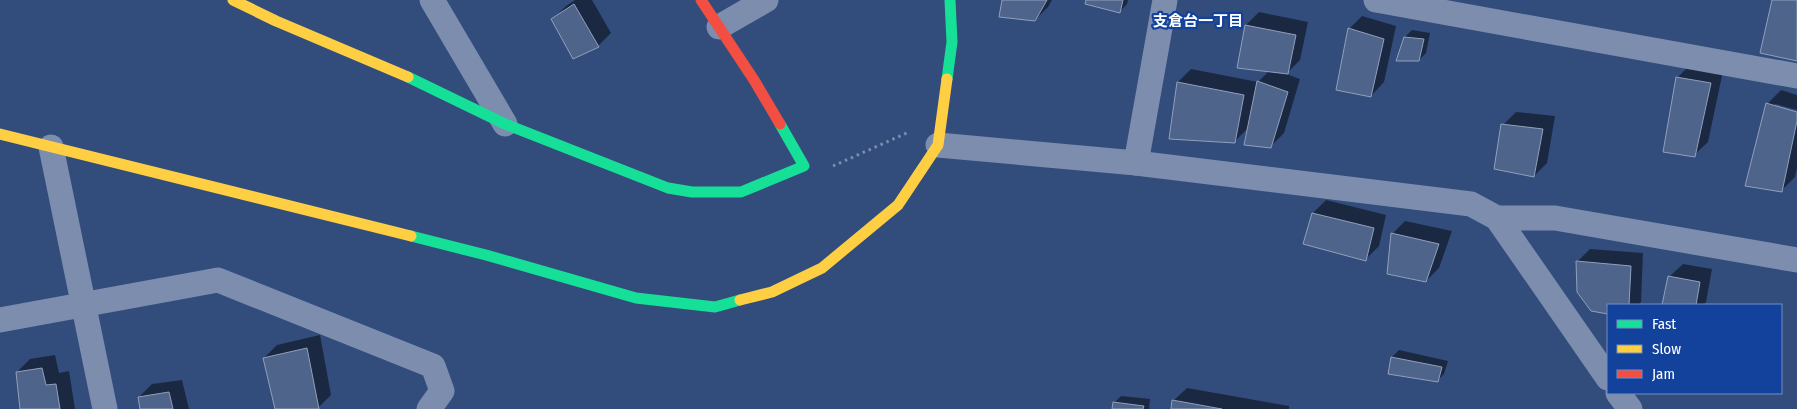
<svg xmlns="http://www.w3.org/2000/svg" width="1797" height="409" font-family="'Fira Sans Condensed','Noto Sans JP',sans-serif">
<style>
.shadow{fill:#0007}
.building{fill:#4f648a;stroke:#91a0bb}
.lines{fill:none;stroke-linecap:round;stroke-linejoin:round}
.path{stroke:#7c8dae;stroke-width:3;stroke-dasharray:2.5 4;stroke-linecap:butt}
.street{stroke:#7c8dae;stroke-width:25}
.fast{stroke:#16e098;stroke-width:11}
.slow{stroke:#ffcf43;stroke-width:11}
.jam{stroke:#f24e42;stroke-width:11}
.labels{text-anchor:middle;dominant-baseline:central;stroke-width:4.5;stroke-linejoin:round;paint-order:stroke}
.neighbourhood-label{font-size:15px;font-weight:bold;fill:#fff;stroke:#12429c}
</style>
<rect width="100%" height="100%" fill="#324c7c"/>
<g class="shadow">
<polygon points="575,0 592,0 611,33 598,46 553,19 566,6"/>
<polygon points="1003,0 1052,0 1048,7 1035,20"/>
<polygon points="1088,0 1128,0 1127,4 1120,11"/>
<polygon points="1259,12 1308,22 1300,60 1286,74 1300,79 1284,133 1271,146 1249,127 1235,141 1170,138 1178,82 1191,69 1258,82 1269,71 1246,25"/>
<polygon points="1362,16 1396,26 1384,82 1371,96 1349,29"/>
<polygon points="1412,30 1430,33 1426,53 1419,60 1405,37"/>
<polygon points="1690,65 1723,71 1708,142 1694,155 1677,78"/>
<polygon points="1781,90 1797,95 1797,110 1775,104 1775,107 1797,113 1797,168 1795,177 1782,190 1767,104"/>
<polygon points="1516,112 1555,116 1547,163 1534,176 1503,125"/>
<polygon points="1326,200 1386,215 1379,246 1366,259 1313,213"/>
<polygon points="1405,221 1452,231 1439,268 1426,281 1392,234"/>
<polygon points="1590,249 1643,253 1641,302 1638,305 1608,305 1608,313 1592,310 1577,262"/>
<polygon points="1683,264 1712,269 1706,302 1703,305 1663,305 1669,277"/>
<polygon points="320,335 331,395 318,408 276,409 264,358 277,345"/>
<polygon points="1399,350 1448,361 1444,374 1437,381 1392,357"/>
<polygon points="55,355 59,373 69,371 75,409 22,409 17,372 30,359"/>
<polygon points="182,380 189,409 142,409 139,397 152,384"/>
<polygon points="1187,388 1289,406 1289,409 1172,409 1173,401"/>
<polygon points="1121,396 1150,399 1149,409 1114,409 1114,403"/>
</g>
<g class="building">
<polygon points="1002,0 1047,0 1035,21 999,17"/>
<polygon points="1086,0 1123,0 1120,13 1085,4"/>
<polygon points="1772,0 1797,0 1797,61 1760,53"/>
<polygon points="574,4 599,47 573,59 551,19"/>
<polygon points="1245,25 1296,35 1288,74 1237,68"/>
<polygon points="1348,28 1384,39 1371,97 1336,90"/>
<polygon points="1404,37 1424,39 1419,61 1396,61"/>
<polygon points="1676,77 1711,83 1695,157 1663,152"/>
<polygon points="1257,81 1288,92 1271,148 1244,145"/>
<polygon points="1177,82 1244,95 1235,143 1169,139"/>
<polygon points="1766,103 1797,112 1797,121 1782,192 1745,186"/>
<polygon points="1501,124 1543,129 1534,177 1494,169"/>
<polygon points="1312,213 1374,228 1366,261 1303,244"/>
<polygon points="1391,233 1439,244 1426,282 1387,274"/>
<polygon points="1576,261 1631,266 1629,305 1608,305 1608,314 1591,311 1577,292"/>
<polygon points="1668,276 1700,282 1696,305 1662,305"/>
<polygon points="307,348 319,409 275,409 263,358"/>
<polygon points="1391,357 1442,367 1438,382 1388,374"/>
<polygon points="42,368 46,385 56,384 60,409 20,409 16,372"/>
<polygon points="169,392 173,409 140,409 138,397"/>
<polygon points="1172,400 1222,409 1171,409"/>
<polygon points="1113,402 1144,406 1143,409 1112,409"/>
</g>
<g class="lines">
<polyline class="path" points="833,166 909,132"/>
<g class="street">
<polyline points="432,0 505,124"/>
<polyline points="1376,0 1797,76"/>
<polyline points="719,27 766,0"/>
<polyline points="938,145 1136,163 1471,204 1497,218 1608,378"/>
<polyline points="51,147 105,409"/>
<polyline points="1136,163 1165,0"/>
<polyline points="1497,218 1555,218 1797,260"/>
<polyline points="0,320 218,280 433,366 442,391 429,409"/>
<polyline points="1618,393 1630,409"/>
</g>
<g class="fast">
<polyline points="408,77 505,124 668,188 692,192 741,192 804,166 780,124"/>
<polyline points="947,79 952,42 950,0"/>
<polyline points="411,236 486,255 636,298 715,307 740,300"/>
</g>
<g class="slow">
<polyline points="233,0 276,21 408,77"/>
<polyline points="0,134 411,236"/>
<polyline points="740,300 772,292 822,268 898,205 938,145 947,79"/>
</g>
<polyline class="jam" points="701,0 754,80 780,124"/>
</g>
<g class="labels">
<g class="neighbourhood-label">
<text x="1198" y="21">支倉台一丁目</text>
</g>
</g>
<rect x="1607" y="304" width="175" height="90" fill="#12429c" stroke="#718ec4"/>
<rect x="1617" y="320" width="25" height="8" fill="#16e098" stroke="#718ec4"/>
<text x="1652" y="329" font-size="15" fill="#ffffff">Fast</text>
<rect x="1617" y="345" width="25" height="8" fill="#ffcf43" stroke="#718ec4"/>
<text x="1652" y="354" font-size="15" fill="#ffffff">Slow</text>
<rect x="1617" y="370" width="25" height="8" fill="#f24e42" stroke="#718ec4"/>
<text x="1652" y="379" font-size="15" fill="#ffffff">Jam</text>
</svg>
